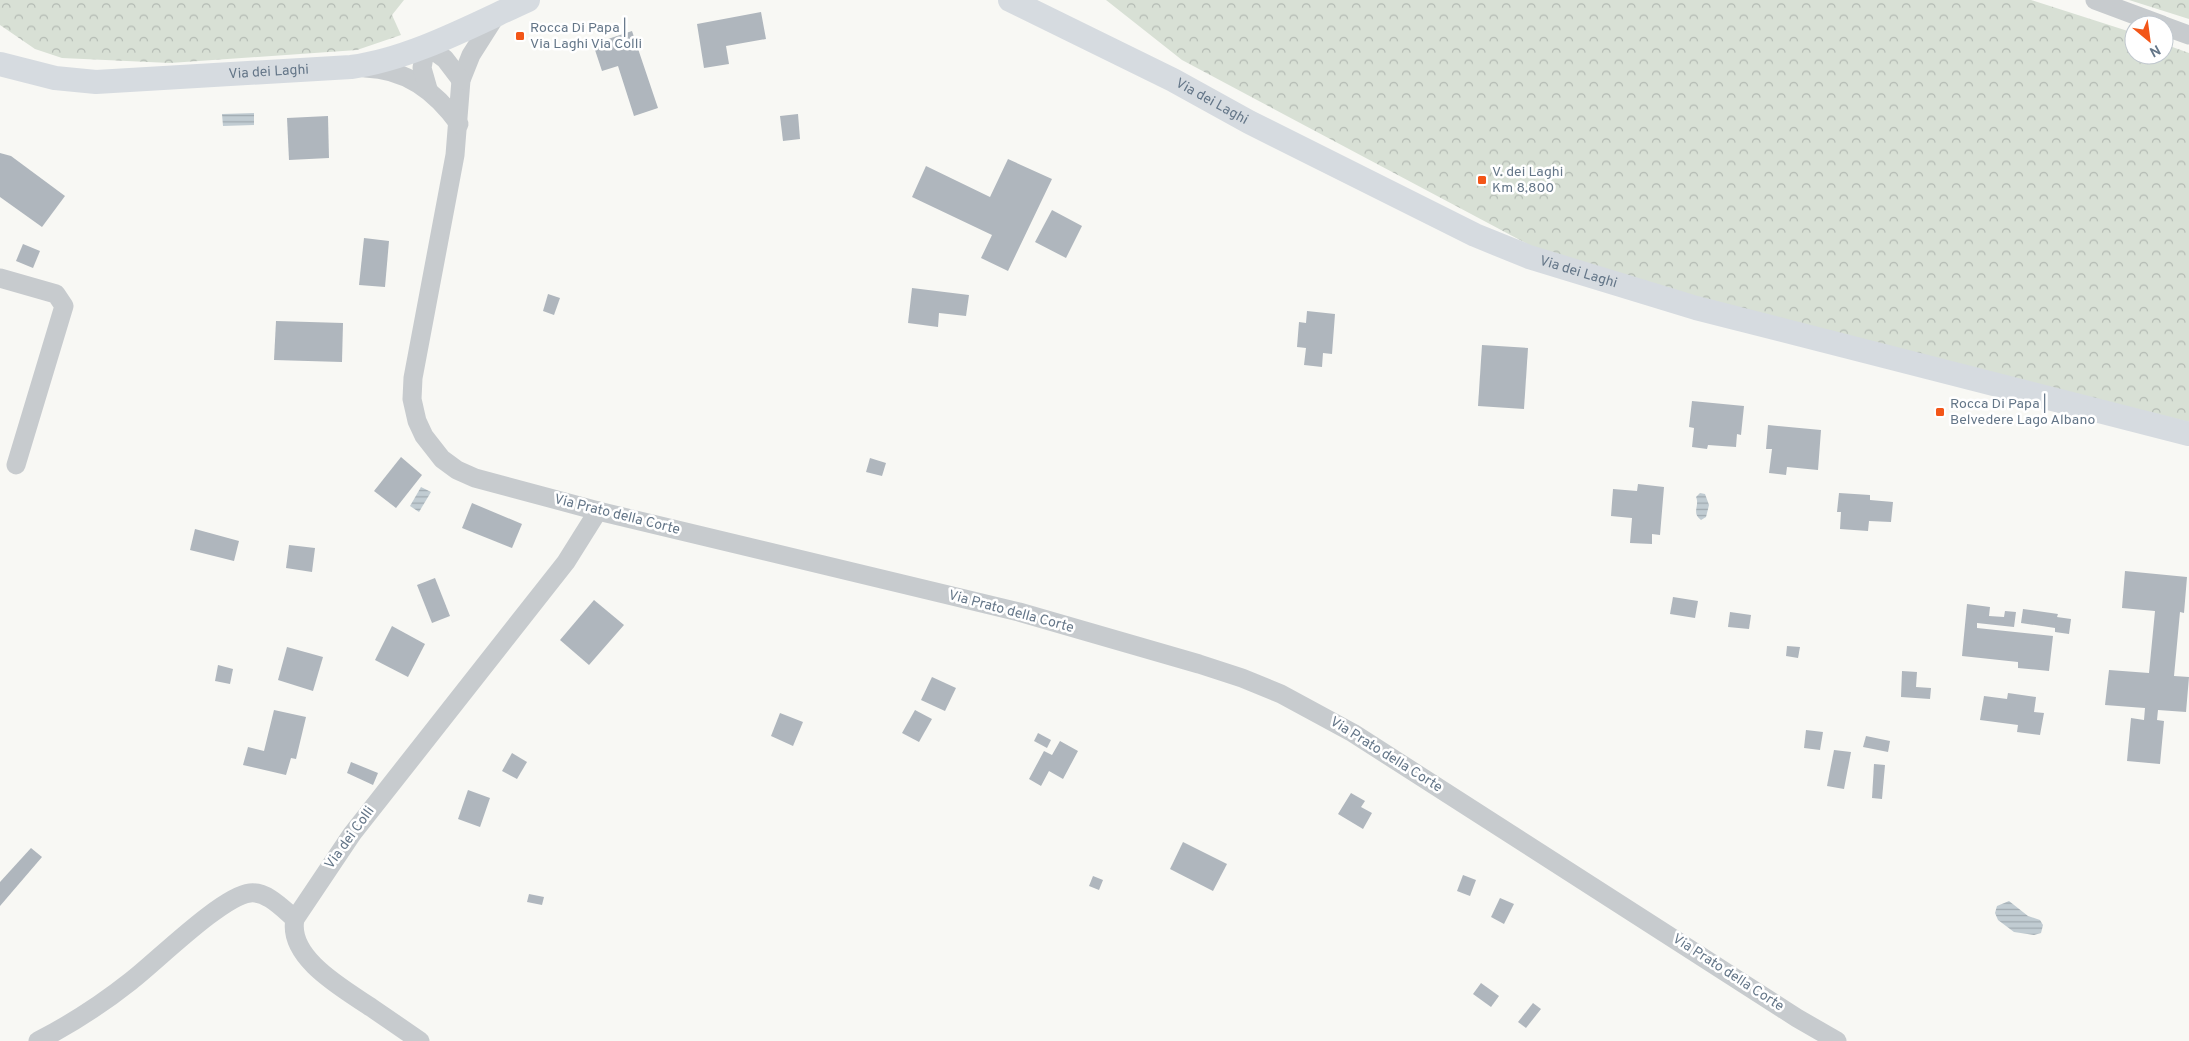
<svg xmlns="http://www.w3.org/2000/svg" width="2189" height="1041" font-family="Overpass,sans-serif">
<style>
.forest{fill:url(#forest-crowns)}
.water{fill:url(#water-rules)}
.building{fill:#afb6bd}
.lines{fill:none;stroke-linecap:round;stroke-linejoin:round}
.minor{stroke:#c7cbce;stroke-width:19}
.major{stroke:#d6dbe0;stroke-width:24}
.poi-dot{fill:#f35618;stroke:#fff;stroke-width:2}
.labels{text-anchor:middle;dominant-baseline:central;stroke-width:5;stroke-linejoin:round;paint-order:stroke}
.poi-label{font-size:14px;fill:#647688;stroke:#fff;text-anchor:start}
.street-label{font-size:14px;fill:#647688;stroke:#fff}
</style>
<defs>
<pattern id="forest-crowns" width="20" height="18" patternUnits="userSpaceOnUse" patternTransform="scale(1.25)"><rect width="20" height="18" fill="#d8e0d5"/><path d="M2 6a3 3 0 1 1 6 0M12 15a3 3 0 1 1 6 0" fill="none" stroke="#b3bab3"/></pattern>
<pattern id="water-rules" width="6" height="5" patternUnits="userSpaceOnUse" patternTransform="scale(1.25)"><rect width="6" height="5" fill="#c1ccd2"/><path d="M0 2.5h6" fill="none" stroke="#a0aab0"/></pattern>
</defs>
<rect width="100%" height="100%" fill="#f8f8f4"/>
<g class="forest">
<polygon points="0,0 404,0 392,15 401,35 357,50 170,63 62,58 35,49 0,25"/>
<polygon points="1106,0 2031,0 2134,33 2134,55 2164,55 2164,44 2189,53 2189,422 1826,333 1610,273 1531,246 1182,60"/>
<polygon points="2129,0 2189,0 2189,19"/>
</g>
<g class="water">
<polygon points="254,113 254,125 223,126 222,114"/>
<polygon points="421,487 431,492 419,512 410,506"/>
<path d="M1700,493l5,1 4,11 -3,12 -5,3c-10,-7 -1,-14 -5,-23z"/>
<polygon points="2009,901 2028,916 2040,920 2043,925 2041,933 2034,935 2014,932 1998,920 1995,913 1997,906"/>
</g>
<g class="building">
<polygon points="761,12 766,39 726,46 729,64 704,68 697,24"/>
<polygon points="632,31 658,108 634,116 618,66 602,71 593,44"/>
<polygon points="798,114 800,139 783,141 780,116"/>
<polygon points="328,116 329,158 289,160 287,118"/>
<polygon points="0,153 11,156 65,196 42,227 0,197"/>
<polygon points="1008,159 1052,179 1008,271 981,258 992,235 912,197 926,166 990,197"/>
<polygon points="1052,210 1082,226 1066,258 1035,242"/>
<polygon points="364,238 389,241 385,287 359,285"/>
<polygon points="23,244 40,251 33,268 16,261"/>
<polygon points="912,288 969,295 966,316 939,313 938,327 908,323"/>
<polygon points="548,294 560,298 554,315 543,311"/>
<polygon points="1307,311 1335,314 1332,354 1323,353 1322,367 1304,365 1306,348 1297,347 1299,322 1306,323"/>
<polygon points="276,321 343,323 342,362 274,360"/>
<polygon points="1482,345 1528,348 1524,409 1478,406"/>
<polygon points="1692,401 1744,406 1741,435 1737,434 1736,447 1708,445 1707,449 1692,447 1694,428 1689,427"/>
<polygon points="1768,425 1821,430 1818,470 1787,467 1786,475 1769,473 1772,449 1766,449"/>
<polygon points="401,457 422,475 396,508 374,491"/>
<polygon points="870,458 886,463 882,476 866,472"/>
<polygon points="1638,484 1664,487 1660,535 1652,534 1652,544 1630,543 1632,518 1611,516 1613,489 1637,491"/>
<polygon points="1839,493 1870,495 1870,500 1893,502 1891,522 1869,521 1868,531 1840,529 1841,512 1837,512"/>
<polygon points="472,503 522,524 512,548 462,528"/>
<polygon points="195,529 239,541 234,561 190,550"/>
<polygon points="289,545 315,548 312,572 286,568"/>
<polygon points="2125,571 2187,577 2184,613 2180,612 2174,676 2189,677 2186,712 2158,710 2157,720 2164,721 2160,764 2127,761 2131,718 2144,720 2145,708 2105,705 2109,670 2149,673 2155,611 2122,608"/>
<polygon points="435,578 450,616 432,623 417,585"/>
<polygon points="1673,597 1698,601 1695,618 1670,614"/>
<polygon points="594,600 624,625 589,665 560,640"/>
<polygon points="1967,604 1990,607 1989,616 2004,617 2005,611 2016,612 2014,627 1977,623 1977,628 2053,636 2049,671 2018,668 2018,662 1962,656"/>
<polygon points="2023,609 2058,614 2057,617 2071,619 2069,634 2055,632 2055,628 2021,623"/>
<polygon points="1730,612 1751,615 1749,629 1728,627"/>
<polygon points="392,626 425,644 408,677 375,660"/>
<polygon points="1787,646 1800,647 1798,658 1786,656"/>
<polygon points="287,647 323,657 313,691 278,680"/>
<polygon points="218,665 233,669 230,684 215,681"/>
<polygon points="1902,671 1917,672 1916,687 1931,688 1930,699 1901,697"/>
<polygon points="932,677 956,688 945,711 921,700"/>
<polygon points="2008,693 2036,697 2034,712 2044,713 2040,735 2017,732 2018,725 1980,720 1984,696 2007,699"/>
<polygon points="274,710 306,717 296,759 291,758 286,775 243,765 248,747 264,751"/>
<polygon points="915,710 932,719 919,742 902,733"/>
<polygon points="780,713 803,722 793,746 771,736"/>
<polygon points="1806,730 1823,732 1820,750 1804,748"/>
<polygon points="1038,733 1051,740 1047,748 1034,741"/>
<polygon points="1866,736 1890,741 1888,752 1863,747"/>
<polygon points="1060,741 1078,751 1063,779 1049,771 1041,786 1029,779 1044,751 1052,755"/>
<polygon points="1834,750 1851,752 1844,789 1827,786"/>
<polygon points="512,753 527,762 517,779 502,771"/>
<polygon points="351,762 378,773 373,785 347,773"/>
<polygon points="1874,764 1885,765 1882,799 1872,798"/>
<polygon points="468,790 490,798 480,827 458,819"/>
<polygon points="1351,793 1365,801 1361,807 1372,813 1363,829 1338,814"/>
<polygon points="1183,842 1227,864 1213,891 1170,869"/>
<polygon points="31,848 42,857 0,906 0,882"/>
<polygon points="1463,875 1476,880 1470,896 1457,891"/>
<polygon points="1093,876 1103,880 1099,890 1089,886"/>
<polygon points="529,894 544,897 542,905 527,902"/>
<polygon points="1500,898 1514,904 1504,924 1491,917"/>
<polygon points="1481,983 1499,996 1491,1007 1473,994"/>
<polygon points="1533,1003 1541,1009 1526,1028 1518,1022"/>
</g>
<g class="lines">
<g class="minor">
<polyline points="2095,0 2162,25"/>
<polyline points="497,14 471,55 461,80 455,155 413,378 412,399 417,421 424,436 442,459 457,470 475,478 598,511 1019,612 1199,664 1242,678 1281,694 1353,733 1797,1018 1837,1041"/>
<polyline points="2164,26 2189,35"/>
<path d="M365,68c41,1 70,23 94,56"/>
<polyline points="428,89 422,68 426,45 445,59 461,80"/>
<polyline points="0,278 56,294 64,306 16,465"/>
<path d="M38,1041c33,-17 64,-37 93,-60 26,-20 91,-85 119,-88 17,-2 33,16 45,26"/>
<path d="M420,1041c-16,-11 -32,-22 -48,-33 -28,-19 -85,-50 -77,-89l57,-85 214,-272 32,-51"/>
</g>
<g class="major">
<path id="s1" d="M1010,0l163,80 76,42 226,113 54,22 167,51 493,126"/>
<path id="s2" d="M0,64l55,14 41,4 255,-15c60,-8 122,-42 177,-67"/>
</g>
</g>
<g class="poi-dot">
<rect x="515" y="31" width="10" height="10" rx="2.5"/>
<rect x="1477" y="175" width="10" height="10" rx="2.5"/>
<rect x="1935" y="407" width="10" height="10" rx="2.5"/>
</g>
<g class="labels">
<g class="poi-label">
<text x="530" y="28">Rocca Di Papa |<tspan x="530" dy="16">Via Laghi Via Colli</tspan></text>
<text x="1492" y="172">V. dei Laghi<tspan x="1492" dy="16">Km 8,800</tspan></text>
<text x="1950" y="404">Rocca Di Papa |<tspan x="1950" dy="16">Belvedere Lago Albano</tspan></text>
</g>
<g class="street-label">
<text stroke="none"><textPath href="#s2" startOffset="271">Via dei Laghi</textPath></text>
<text stroke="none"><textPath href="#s1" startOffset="226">Via dei Laghi</textPath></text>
<text stroke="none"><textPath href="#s1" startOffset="631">Via dei Laghi</textPath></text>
<text transform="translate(617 515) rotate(14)">Via Prato della Corte</text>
<text transform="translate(1011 612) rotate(15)">Via Prato della Corte</text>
<text transform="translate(1386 755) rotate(32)">Via Prato della Corte</text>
<text transform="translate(350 838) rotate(-54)">Via dei Colli</text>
<text transform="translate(1728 973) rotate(33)">Via Prato della Corte</text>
</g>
</g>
<g transform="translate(2149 40) rotate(151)"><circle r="24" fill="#ffffff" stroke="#c1c8cf"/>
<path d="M0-4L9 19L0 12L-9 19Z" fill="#f35618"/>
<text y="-8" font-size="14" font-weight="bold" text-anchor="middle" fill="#647688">N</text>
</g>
</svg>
